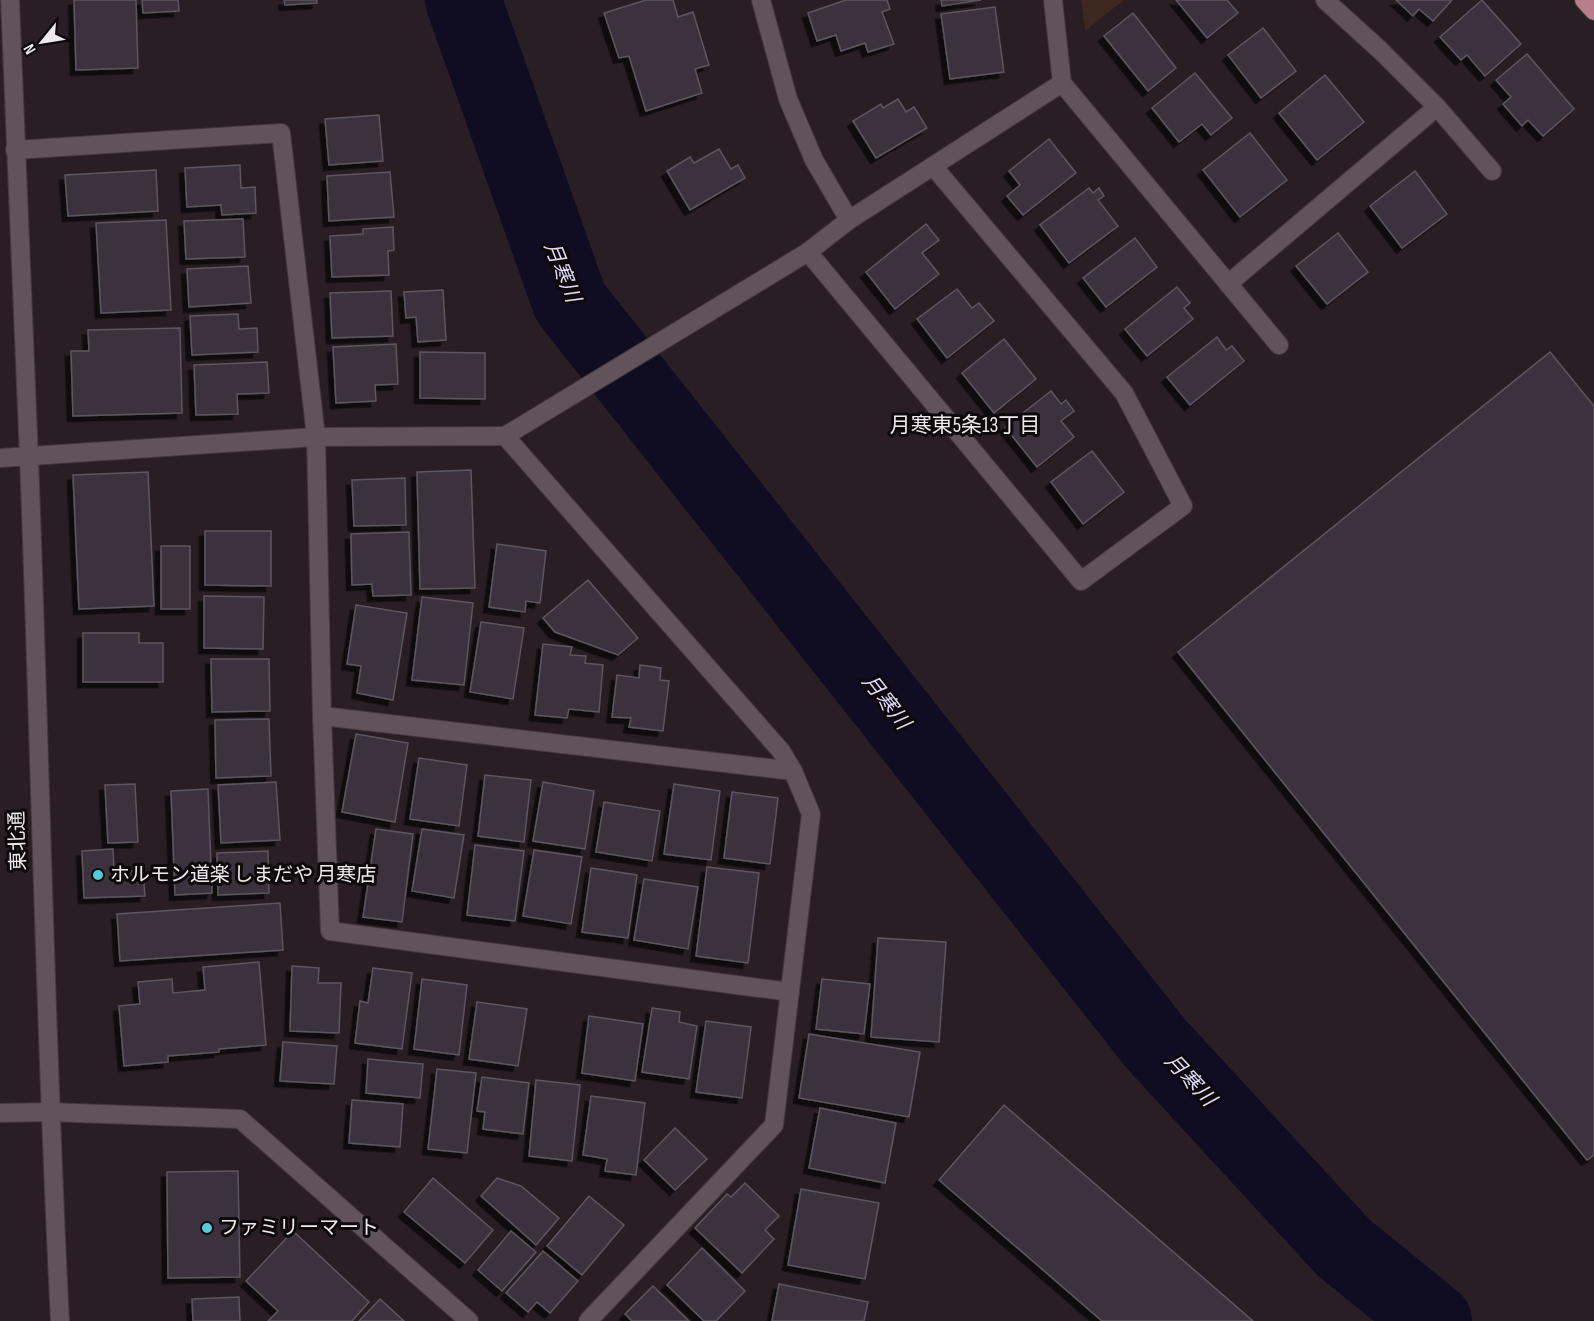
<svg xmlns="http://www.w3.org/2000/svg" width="1594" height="1321" font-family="'Sofia Sans Condensed','Noto Sans JP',sans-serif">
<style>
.green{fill:#3e271f}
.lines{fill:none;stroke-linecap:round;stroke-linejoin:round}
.river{stroke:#100c22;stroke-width:76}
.building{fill:#3a333d;stroke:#5d5560;stroke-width:1.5;filter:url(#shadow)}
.minor-casing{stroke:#42393e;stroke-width:20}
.major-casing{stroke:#42393e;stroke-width:20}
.minor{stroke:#60535a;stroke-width:18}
.major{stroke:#b87f89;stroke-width:18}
.poi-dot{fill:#53cbda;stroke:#0e0a0c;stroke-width:2}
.labels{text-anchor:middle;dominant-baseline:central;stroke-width:6;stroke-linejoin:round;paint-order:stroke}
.street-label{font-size:20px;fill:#f0e8ec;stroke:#0e0a0c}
.poi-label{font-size:20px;fill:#f0e8ec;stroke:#0e0a0c;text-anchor:start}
.water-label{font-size:21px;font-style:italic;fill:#dedbfc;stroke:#0e0a0c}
.neighbourhood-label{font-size:21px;fill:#f0e8ec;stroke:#0e0a0c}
</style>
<defs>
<filter id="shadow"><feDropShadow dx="-5.5" dy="5.5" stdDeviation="0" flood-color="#0009"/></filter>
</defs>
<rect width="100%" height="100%" fill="#291e24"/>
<polygon class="green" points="1081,0 1124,0 1085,31"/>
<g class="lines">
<polyline class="river" points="463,0 570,302 1156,1044 1344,1248 1434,1321"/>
</g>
<g class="building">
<polygon points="74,0 136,0 138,68 76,70"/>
<polygon points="142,0 178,0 179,11 143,13"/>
<polygon points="284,0 317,0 317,3 285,5"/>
<polygon points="646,0 673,0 678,17 693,12 709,65 695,69 702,93 646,111 629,56 619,58 604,13"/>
<polygon points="846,0 887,0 890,9 882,12 894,44 868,52 865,43 841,51 836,35 817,41 808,13"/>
<polygon points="941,0 981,0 942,6"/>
<polygon points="1176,0 1227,0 1238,13 1207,38"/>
<polygon points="1396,0 1452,0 1433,21 1419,9 1413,16"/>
<polygon points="1482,0 1521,44 1485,76 1467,55 1461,60 1440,37"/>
<polygon points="995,7 1004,72 950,79 941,14"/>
<polygon points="1133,13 1176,68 1148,91 1104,36"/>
<polygon points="1263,28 1296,71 1261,98 1228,55"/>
<polygon points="1527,54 1574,109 1543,136 1528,120 1522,126 1503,104 1511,97 1496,80"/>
<polygon points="1195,73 1232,118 1211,135 1202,124 1179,142 1152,108"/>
<polygon points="1325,75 1364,122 1317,160 1279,113"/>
<polygon points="898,99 906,112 914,107 927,128 876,158 853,121 881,104 883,108"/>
<polygon points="379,115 383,161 329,165 325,119"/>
<polygon points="1250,133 1287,180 1240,217 1203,170"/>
<polygon points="1049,139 1076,173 1023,215 1007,196 1020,185 1009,171"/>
<polygon points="719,149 731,169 738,165 745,178 690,210 667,171 690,157 694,163"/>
<polygon points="240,165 241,188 255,187 256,213 222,215 221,205 187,207 185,168"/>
<polygon points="156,170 158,211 68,216 65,175"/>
<polygon points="1415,171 1447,214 1402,248 1370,206"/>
<polygon points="390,172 394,217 329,221 327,176"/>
<polygon points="1089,188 1093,193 1099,188 1104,196 1098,200 1118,226 1069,263 1040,225"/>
<polygon points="243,219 245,257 186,259 184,221"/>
<polygon points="166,220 171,310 101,313 96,223"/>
<polygon points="926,224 939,240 922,253 939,274 895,309 866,272"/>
<polygon points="393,227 394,250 388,251 389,275 332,277 330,236 363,234 363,229"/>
<polygon points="1338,233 1368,272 1327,304 1296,266"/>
<polygon points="1135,238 1157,267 1106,307 1083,278"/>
<polygon points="248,266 251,303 189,307 187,269"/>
<polygon points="1177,287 1190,303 1184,308 1193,319 1147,356 1125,329"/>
<polygon points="957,289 972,308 979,303 994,321 947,358 917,319"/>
<polygon points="443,290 446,340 418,342 416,317 406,318 404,292"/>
<polygon points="391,291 393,336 332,338 330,293"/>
<polygon points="238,314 239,329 257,328 258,352 192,355 190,316"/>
<polygon points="180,328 182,413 73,416 71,351 89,351 88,330"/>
<polygon points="1217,337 1226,350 1232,346 1244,361 1190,405 1167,377"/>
<polygon points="1004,339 1036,379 994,413 962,373"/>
<polygon points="396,344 398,384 375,385 376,401 336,403 333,347"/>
<polygon points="420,352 485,353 485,399 420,398"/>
<polygon points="1550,352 1594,406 1594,1155 1587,1160 1178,652"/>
<polygon points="267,362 269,393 237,394 238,414 196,415 194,365"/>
<polygon points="1051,391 1061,404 1066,400 1074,411 1061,421 1074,437 1037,467 1005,427"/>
<polygon points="1092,451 1124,492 1083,524 1051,482"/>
<polygon points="471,470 475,588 420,589 417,472"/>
<polygon points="148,472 154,606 79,609 73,475"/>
<polygon points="405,478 406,525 354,526 352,480"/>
<polygon points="205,531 271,531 271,586 205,585"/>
<polygon points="409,532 411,595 373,596 372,584 352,585 351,534"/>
<polygon points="497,544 546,551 540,603 526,601 525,612 489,607"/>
<rect x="161" y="546" width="29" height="63"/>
<polygon points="588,580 638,638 618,655 555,632 543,618"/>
<polygon points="204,596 264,597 263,649 204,648"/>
<polygon points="422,597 473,603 464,685 412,680"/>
<polygon points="356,605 407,613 393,700 357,693 361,666 347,664"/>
<polygon points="481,622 524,628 513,699 470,692"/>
<polygon points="83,633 139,633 139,643 163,643 163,682 83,682"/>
<polygon points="543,644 572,647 570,655 586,656 585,663 603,665 599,712 569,709 567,718 535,715"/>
<polygon points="211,659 269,659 270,711 212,712"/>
<polygon points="640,665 661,668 660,680 669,681 663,731 629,727 631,718 612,717 617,675 639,678"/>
<polygon points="269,719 271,776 216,778 215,720"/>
<polygon points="356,734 408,743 395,822 342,812"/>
<polygon points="419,758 467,765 459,826 410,819"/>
<polygon points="485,775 531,780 524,842 478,836"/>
<polygon points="276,782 280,840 221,843 218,785"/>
<polygon points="543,782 594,791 585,849 533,841"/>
<polygon points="135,784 138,842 108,843 105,785"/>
<polygon points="674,784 720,791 711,860 664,854"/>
<polygon points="208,789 212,893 175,895 171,791"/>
<polygon points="732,792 778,798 770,864 724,858"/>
<polygon points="604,802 660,811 652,861 596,852"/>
<polygon points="376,829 413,834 402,922 363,917"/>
<polygon points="422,829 464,835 454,898 412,891"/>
<polygon points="475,845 524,851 515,921 467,915"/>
<polygon points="113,849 114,872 143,870 145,896 84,898 82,851"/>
<polygon points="534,850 582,857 571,924 523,916"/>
<polygon points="268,851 269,893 218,895 217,853"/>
<polygon points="707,867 759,873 748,963 696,956"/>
<polygon points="591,868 637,875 628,938 582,932"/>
<polygon points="644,879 698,887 688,949 634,940"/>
<polygon points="280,903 283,950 120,961 117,914"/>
<polygon points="878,938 946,942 939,1042 871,1037"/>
<polygon points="259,962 266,1045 219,1049 219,1052 168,1056 168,1062 124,1066 119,1006 140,1004 138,982 172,979 173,993 205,990 203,967"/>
<polygon points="292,966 319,968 318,983 341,983 339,1033 290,1031"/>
<polygon points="373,968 412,973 402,1049 355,1043 360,1001 368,1003"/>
<polygon points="422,979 467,985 459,1055 414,1049"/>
<polygon points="822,979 870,984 864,1034 816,1029"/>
<polygon points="477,1002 527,1009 518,1066 469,1059"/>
<polygon points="652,1008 680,1012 679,1022 697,1026 689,1079 642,1072"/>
<polygon points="589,1016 643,1024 635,1081 582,1073"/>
<polygon points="706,1021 751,1027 742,1098 696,1092"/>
<polygon points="809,1034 920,1052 909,1117 799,1098"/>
<polygon points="283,1042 337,1046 334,1084 280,1081"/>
<polygon points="368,1059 423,1064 420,1098 366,1093"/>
<polygon points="437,1069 476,1073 467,1153 428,1149"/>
<polygon points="482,1077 529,1083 523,1134 483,1129 485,1112 477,1111"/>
<polygon points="536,1080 580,1085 572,1161 529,1156"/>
<polygon points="591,1096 645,1103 636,1175 605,1171 607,1159 583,1155"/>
<polygon points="352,1100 403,1104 400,1147 349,1143"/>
<polygon points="1004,1105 1253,1321 1102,1321 939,1180"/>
<polygon points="820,1108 896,1123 885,1183 809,1168"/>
<polygon points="675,1128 707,1159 675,1190 644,1160"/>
<polygon points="238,1171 240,1277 168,1278 167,1172"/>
<polygon points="433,1178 493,1230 465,1263 404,1212"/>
<polygon points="497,1178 521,1186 559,1218 536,1245 481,1196"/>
<polygon points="745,1183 779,1216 765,1230 774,1239 742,1273 695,1228 727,1194 731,1197"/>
<polygon points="801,1189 879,1203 865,1279 788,1265"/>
<polygon points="589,1196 624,1225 582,1275 547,1246"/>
<polygon points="293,1231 369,1302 352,1321 268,1321 278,1311 246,1281"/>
<polygon points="511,1231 536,1252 502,1291 478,1270"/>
<polygon points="702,1248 745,1291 716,1321 704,1321 667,1285"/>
<polygon points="543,1251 578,1281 550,1313 537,1302 528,1312 506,1293"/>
<polygon points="779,1284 868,1302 864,1321 772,1321"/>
<polygon points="653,1286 689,1321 632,1321 625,1314"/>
<polygon points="239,1297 240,1321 193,1321 192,1299"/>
<polygon points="380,1299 404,1321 359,1321"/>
</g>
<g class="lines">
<g class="minor-casing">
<g id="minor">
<path d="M10,0c5,153 14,305 19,458 11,288 16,575 31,863"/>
<polyline points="761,0 788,99 814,160 849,220"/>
<polyline points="1053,0 1062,83 1279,345"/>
<polyline points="1325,0 1381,51 1437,107 1492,171"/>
<polyline points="15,150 281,133 316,437 322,716 330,931 790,992"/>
<polyline points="808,252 1081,581 1183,506 1124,393 933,166"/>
<polyline points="1228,284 1437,107"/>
<polyline points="505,436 808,252 849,220 1062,83"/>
<polyline points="0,458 316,437 505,436 781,751 793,771 811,814 774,1125 588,1321"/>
<polyline points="322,716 793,771"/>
<polyline points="0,1113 49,1112 240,1119 469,1321"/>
</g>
</g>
<g class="major-casing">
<polyline id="major" points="1584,0 1594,11"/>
</g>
<use href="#minor" class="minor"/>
<use href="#major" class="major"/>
</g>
<g class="poi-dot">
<circle cx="98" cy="875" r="6"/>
<circle cx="207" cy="1228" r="6"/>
</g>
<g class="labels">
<g class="street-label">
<text transform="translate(18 841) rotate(-92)">東北通</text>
</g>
<g class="poi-label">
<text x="110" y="875">ホルモン道楽 しまだや 月寒店</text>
<text x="219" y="1228">ファミリーマート</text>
</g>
<g class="water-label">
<text transform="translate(562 272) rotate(68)">月寒川</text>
<text transform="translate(886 702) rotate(52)">月寒川</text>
<text transform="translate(1190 1080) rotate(47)">月寒川</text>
</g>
<g class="neighbourhood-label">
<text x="965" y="425">月寒東5条13丁目</text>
</g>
</g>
<g transform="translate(42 42) rotate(240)" stroke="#0e0a0c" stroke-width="4.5" paint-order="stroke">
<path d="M0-4.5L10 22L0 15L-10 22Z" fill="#f0e8ec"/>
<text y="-9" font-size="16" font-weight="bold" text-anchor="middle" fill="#f0e8ec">N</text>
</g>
</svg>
